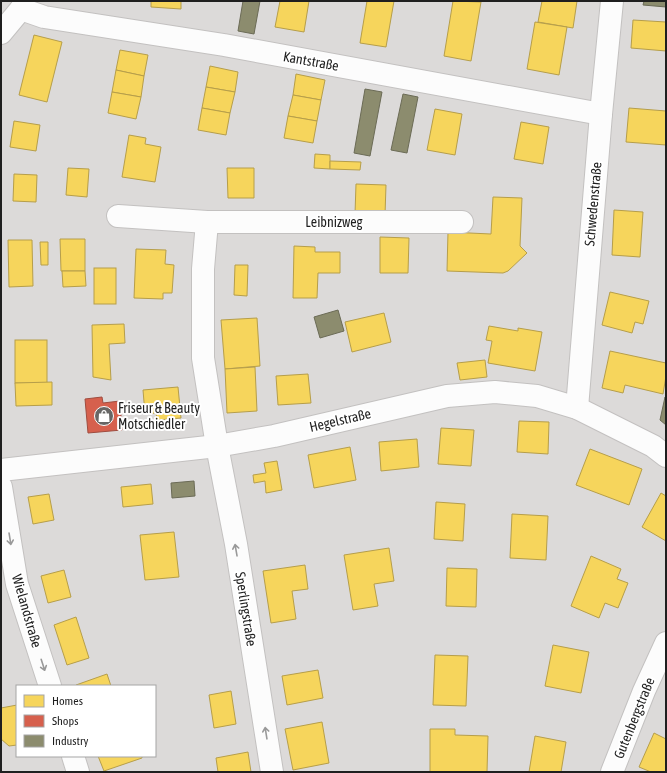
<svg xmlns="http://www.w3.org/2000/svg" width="667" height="773" font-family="'Asap Condensed',sans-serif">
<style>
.residential{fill:#dcdad9;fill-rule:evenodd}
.homes{fill:#f6d55c;stroke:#b69e4a}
.shops{fill:#d6604d;stroke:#9f4c3f}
.industry{fill:#8c8c6e;stroke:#6b6b56}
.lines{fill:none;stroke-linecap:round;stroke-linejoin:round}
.street-casing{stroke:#c3c1c0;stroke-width:24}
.street{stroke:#fcfcfc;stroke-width:22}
.oneway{stroke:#999}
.labels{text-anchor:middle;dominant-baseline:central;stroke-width:4;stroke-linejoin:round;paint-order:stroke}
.street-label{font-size:14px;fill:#1f1f1f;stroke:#fff}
.poi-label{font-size:14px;fill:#1f1f1f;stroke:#fff;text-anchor:start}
</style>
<rect width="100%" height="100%" fill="#edeae8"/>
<path class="residential" d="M1,1h665v771h-665zM17,686h138v70h-138z"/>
<g class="homes">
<polygon points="151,1 181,1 181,9 151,7"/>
<polygon points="280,1 309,1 304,32 275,27"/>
<polygon points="367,1 394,1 386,47 360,43"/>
<polygon points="453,1 481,2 471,61 444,56"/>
<polygon points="542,1 577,1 573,28 538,22"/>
<polygon points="633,20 666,22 666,51 631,48"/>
<polygon points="535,22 567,27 559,75 527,69"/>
<polygon points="34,35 62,42 47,102 19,95"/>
<polygon points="120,50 148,55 144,76 116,70"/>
<polygon points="210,66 238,72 235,92 206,87"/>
<polygon points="116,70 144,76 141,97 112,92"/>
<polygon points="296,74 325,80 321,100 293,95"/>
<polygon points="206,87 235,92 230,113 202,108"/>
<polygon points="112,92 141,97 136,119 108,113"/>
<polygon points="293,95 321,100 317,121 288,116"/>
<polygon points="202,108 230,113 226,135 198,130"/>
<polygon points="629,108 666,111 666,145 626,142"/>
<polygon points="435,109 462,114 455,155 427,150"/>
<polygon points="288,116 317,121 313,143 284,138"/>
<polygon points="14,121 40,125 36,151 10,147"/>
<polygon points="521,122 549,127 543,164 514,159"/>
<polygon points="129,135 146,138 145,144 161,147 155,182 122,177"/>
<polygon points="315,154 330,155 330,169 314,168"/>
<polygon points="330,161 361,162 360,170 330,169"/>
<polygon points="68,168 89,169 87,197 66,195"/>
<polygon points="227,168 254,168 254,198 228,198"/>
<polygon points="14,174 37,175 36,202 13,201"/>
<polygon points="356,184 386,185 385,215 355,214"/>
<polygon points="493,197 522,198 520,246 527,253 508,271 503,273 447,271 448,232 491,234"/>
<polygon points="614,210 643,212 640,257 612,255"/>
<polygon points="380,237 409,238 408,273 380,273"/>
<polygon points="60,239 85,239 85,271 61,271"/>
<polygon points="8,240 32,240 33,286 9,287"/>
<polygon points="40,242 48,242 48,265 41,265"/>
<polygon points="294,246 315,247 315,252 340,252 340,273 318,273 317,298 293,298"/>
<polygon points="136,249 166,250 165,264 174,265 172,293 163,293 163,299 134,298"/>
<polygon points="235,265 248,265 247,296 234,295"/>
<rect x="94" y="268" width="22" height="36"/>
<polygon points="62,271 85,271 86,286 63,287"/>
<polygon points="610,292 649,301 643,324 635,322 632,333 602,325"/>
<polygon points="384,313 391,342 352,352 345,322"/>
<polygon points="257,318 260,366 225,369 221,320"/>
<polygon points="124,324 125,343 109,344 111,380 93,377 92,325"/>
<polygon points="489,326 518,331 518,328 542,332 535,371 488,363 492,341 486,340"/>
<rect x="15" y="340" width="32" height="43"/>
<polygon points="610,351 666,363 666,376 663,394 625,385 623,393 602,388"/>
<polygon points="485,360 487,377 460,380 457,363"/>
<polygon points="255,367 257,411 227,413 225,369"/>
<polygon points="308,374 311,403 278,405 276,376"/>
<polygon points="52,382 52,405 16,406 15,383"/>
<polygon points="178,387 181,418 157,420 156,413 145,414 143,390"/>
<polygon points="519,421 549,422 548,454 517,452"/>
<polygon points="441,428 474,430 471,466 438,464"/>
<polygon points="417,439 419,467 381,471 379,442"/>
<polygon points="350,447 356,480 314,488 308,455"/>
<polygon points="590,449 642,469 629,505 576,485"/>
<polygon points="277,461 282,490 266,493 265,481 254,483 253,475 266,473 264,463"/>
<polygon points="151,484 153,504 123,507 121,487"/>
<polygon points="661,493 666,496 666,541 642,527"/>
<polygon points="49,494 54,520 33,524 28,497"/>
<polygon points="436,502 465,504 463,541 434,539"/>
<polygon points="512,514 548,516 546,560 510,558"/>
<polygon points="174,532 179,577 145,580 140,535"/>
<polygon points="389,548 394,581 374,584 378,606 353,610 344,555"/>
<polygon points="591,556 621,569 617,579 628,583 618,608 605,603 599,618 571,606"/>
<polygon points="305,565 308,589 292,591 296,619 271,623 263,571"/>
<polygon points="447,568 477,569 476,607 446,606"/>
<polygon points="64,570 71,597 48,603 41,576"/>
<polygon points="76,617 89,658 67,665 54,625"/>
<polygon points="553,645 589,652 581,693 545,686"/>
<polygon points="435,655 468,656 466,706 433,705"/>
<polygon points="318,670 323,698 287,705 282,676"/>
<polygon points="107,674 111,686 77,686 76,685"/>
<polygon points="231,691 236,724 214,728 209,695"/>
<polygon points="17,705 17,745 9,746 1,739 1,708"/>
<polygon points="322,722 329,763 293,770 285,729"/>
<polygon points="430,729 455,729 455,735 488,736 487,772 430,772"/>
<polygon points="654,733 666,739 666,772 651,772 639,767"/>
<polygon points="535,736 566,742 561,772 529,772"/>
<polygon points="248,752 251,772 218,772 216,758"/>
<polygon points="98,756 142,756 142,758 104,771"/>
</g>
<polygon class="shops" points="102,397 103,403 120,401 122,430 88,433 85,399"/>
<g class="industry">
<polygon points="243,1 260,1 254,34 238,31"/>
<polygon points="644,1 666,1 666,7 643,5"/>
<polygon points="365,89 382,92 370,156 354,153"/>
<polygon points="403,94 418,97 407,153 391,150"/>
<polygon points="338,310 344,331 320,338 314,317"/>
<polygon points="665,397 666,399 666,425 660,420"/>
<polygon points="194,481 195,496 172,498 171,483"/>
</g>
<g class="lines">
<g class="street-casing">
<g id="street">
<polyline points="21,9 44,17 224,45 601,114"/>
<polyline points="1,33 21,9"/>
<polyline points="118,216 207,222 462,222"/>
<polyline points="207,222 203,269 203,358 217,446 236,544 272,772"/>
<polyline points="577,408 601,114 612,1"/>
<polyline points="1,470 217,446 274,436 447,396 495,392 537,396 577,408 653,446 666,456"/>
<polyline points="1,487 17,584 50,686"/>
<polyline points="73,756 78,772"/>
<polyline points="612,772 644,691 666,643"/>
</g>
</g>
<use href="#street" class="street"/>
</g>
<defs><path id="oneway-shaft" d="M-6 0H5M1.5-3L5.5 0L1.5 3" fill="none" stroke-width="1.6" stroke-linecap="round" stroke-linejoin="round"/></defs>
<g class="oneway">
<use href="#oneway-shaft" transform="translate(10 539) rotate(81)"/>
<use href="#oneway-shaft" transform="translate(236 550) rotate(-100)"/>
<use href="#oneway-shaft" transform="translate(43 665) rotate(72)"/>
<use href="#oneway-shaft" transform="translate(266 733) rotate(-99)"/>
</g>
<defs>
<g id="shop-disc" transform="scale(1)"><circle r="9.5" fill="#676665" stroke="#fff"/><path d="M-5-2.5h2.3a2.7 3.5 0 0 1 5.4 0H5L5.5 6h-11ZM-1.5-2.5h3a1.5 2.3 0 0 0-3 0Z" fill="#fff"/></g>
</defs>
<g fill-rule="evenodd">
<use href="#shop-disc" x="104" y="416"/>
</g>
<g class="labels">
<g class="street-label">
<text transform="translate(311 61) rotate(10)">Kantstraße</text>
<text transform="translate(593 204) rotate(-85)">Schwedenstraße</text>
<text x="334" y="222">Leibnizweg</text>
<text transform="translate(340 420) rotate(-13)">Hegelstraße</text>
<text transform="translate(246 609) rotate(81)">Sperlingstraße</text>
<text transform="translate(27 611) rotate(74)">Wielandstraße</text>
<text transform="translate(634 718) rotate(-68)">Gutenbergstraße</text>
</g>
<g class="poi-label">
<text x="118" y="408">Friseur &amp; Beauty<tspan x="118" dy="16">Motschiedler</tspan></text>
</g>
</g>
<rect width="667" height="773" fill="none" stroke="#1f1f1f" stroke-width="4"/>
<rect x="16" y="685" width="140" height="72" fill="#ffffff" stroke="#a5a5a5"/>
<rect x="24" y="695" width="20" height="12" fill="#f6d55c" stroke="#a5a5a5"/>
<text x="52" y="705" font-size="12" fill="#1f1f1f">Homes</text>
<rect x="24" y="715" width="20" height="12" fill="#d6604d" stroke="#a5a5a5"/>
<text x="52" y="725" font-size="12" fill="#1f1f1f">Shops</text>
<rect x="24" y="735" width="20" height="12" fill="#8c8c6e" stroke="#a5a5a5"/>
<text x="52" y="745" font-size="12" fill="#1f1f1f">Industry</text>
</svg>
